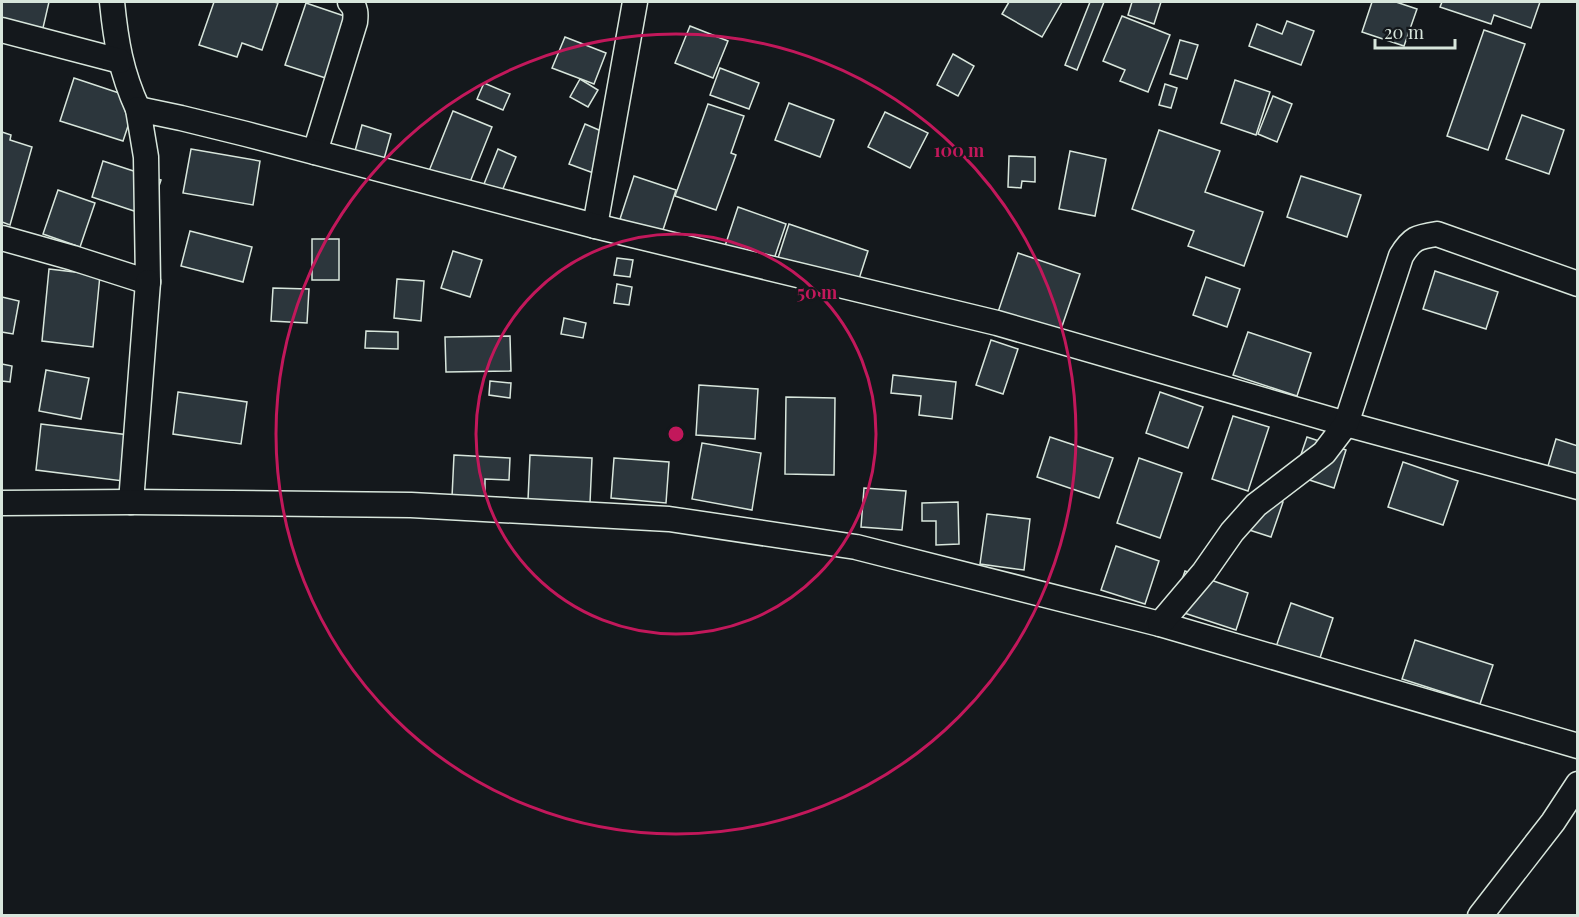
<svg xmlns="http://www.w3.org/2000/svg" width="1579" height="917" font-family="'Playfair Display',serif">
<style>
.building{fill:#2c363c;stroke:#d8e6dc;stroke-width:1.5}
.lines{fill:none;stroke-linecap:round;stroke-linejoin:round}
.street-casing{stroke:#d8e6dc;stroke-width:27}
.street{stroke:#14181c;stroke-width:24}
.ring{fill:none;stroke:#c2185b;stroke-width:3}
.centre{fill:#c2185b;stroke:#14181c;stroke-width:3}
.ring-label{font-size:18px;text-anchor:middle;font-weight:bold;fill:#c2185b;stroke:#14181c;stroke-width:4.5;stroke-linejoin:round;paint-order:stroke}
</style>
<rect width="100%" height="100%" fill="#14181c"/>
<g class="building">
<polygon points="2,2 49,2 43,28 2,20"/>
<polygon points="214,2 274,2 278,3 262,50 242,43 237,57 199,45"/>
<polygon points="1009,2 1062,2 1042,37 1002,14"/>
<polygon points="1090,2 1104,2 1077,70 1065,65"/>
<polygon points="1132,2 1161,2 1154,24 1128,15"/>
<polygon points="1372,2 1396,2 1417,9 1404,46 1362,32"/>
<polygon points="1442,2 1540,2 1531,28 1494,15 1491,24 1440,7"/>
<polygon points="306,3 356,20 335,81 285,65"/>
<polygon points="1122,16 1170,35 1148,92 1120,81 1125,70 1103,61"/>
<polygon points="1287,21 1314,31 1301,65 1249,46 1257,24 1282,34"/>
<polygon points="690,26 728,41 713,78 675,63"/>
<polygon points="1484,30 1525,44 1488,150 1447,136"/>
<polygon points="565,37 606,53 594,84 552,68"/>
<polygon points="1180,40 1198,45 1187,79 1170,74"/>
<polygon points="953,54 974,66 958,96 937,85"/>
<polygon points="720,68 759,83 749,109 710,95"/>
<polygon points="74,78 137,99 123,141 60,121"/>
<polygon points="580,79 598,90 588,107 570,97"/>
<polygon points="1235,80 1270,92 1256,135 1221,123"/>
<polygon points="484,83 510,94 503,110 477,99"/>
<polygon points="1165,84 1177,88 1171,108 1159,105"/>
<polygon points="1273,96 1292,104 1277,142 1258,134"/>
<polygon points="789,103 834,120 820,157 775,140"/>
<polygon points="708,104 744,116 731,153 736,155 716,210 675,196"/>
<polygon points="453,111 492,127 468,187 429,171"/>
<polygon points="885,112 928,133 910,168 868,147"/>
<polygon points="1522,115 1564,130 1549,174 1506,159"/>
<polygon points="585,124 622,140 607,178 569,164"/>
<polygon points="362,125 391,134 384,159 355,151"/>
<polygon points="1159,130 1220,151 1205,192 1263,212 1244,266 1188,246 1194,231 1132,209"/>
<polygon points="2,132 11,135 10,140 32,147 10,225 2,222"/>
<polygon points="191,149 260,161 253,205 183,193"/>
<polygon points="498,149 516,157 500,196 482,189"/>
<polygon points="1070,151 1106,159 1095,216 1059,209"/>
<polygon points="1009,156 1035,157 1035,182 1022,181 1021,188 1008,187"/>
<polygon points="103,161 161,180 149,216 92,197"/>
<polygon points="634,176 676,190 662,233 620,219"/>
<polygon points="1301,176 1361,195 1347,237 1287,217"/>
<polygon points="58,190 95,203 80,247 43,234"/>
<polygon points="738,207 786,224 773,262 725,246"/>
<polygon points="789,224 868,251 857,285 778,258"/>
<polygon points="190,231 252,247 243,282 181,266"/>
<rect x="312" y="239" width="27" height="41"/>
<polygon points="453,251 482,260 470,297 441,288"/>
<polygon points="1018,253 1080,274 1058,338 996,318"/>
<polygon points="617,258 633,260 630,277 614,275"/>
<polygon points="49,269 100,275 93,347 42,341"/>
<polygon points="1435,271 1498,292 1486,329 1423,309"/>
<polygon points="1206,277 1240,289 1227,327 1193,315"/>
<polygon points="397,279 424,281 421,321 394,318"/>
<polygon points="617,284 632,287 629,305 614,303"/>
<polygon points="273,288 309,289 307,323 271,321"/>
<polygon points="2,297 19,301 13,334 2,332"/>
<polygon points="564,318 586,323 583,338 561,334"/>
<polygon points="366,331 398,332 398,349 365,348"/>
<polygon points="1248,332 1311,353 1297,396 1233,375"/>
<polygon points="510,336 511,371 446,372 445,337"/>
<polygon points="991,340 1018,349 1003,394 976,385"/>
<polygon points="2,364 12,366 10,382 2,381"/>
<polygon points="46,370 89,378 81,419 39,411"/>
<polygon points="893,375 956,382 952,419 919,415 921,396 891,393"/>
<polygon points="490,381 511,383 510,398 489,395"/>
<polygon points="699,385 758,389 755,439 696,435"/>
<polygon points="178,392 247,402 241,444 173,434"/>
<polygon points="1160,392 1203,407 1188,448 1146,433"/>
<polygon points="786,397 835,398 834,475 785,474"/>
<polygon points="1233,416 1269,427 1248,491 1212,479"/>
<polygon points="41,424 137,436 131,482 36,470"/>
<polygon points="1050,437 1113,458 1099,498 1037,477"/>
<polygon points="1307,437 1346,450 1334,488 1294,475"/>
<polygon points="1556,439 1578,446 1578,487 1545,476"/>
<polygon points="702,443 761,453 752,510 692,499"/>
<polygon points="454,455 510,458 509,480 485,479 485,498 452,497"/>
<polygon points="530,455 592,458 590,503 528,500"/>
<polygon points="614,458 669,462 666,503 611,498"/>
<polygon points="1139,458 1182,473 1160,538 1117,523"/>
<polygon points="1403,462 1458,481 1443,525 1388,507"/>
<polygon points="864,488 906,491 902,530 861,527"/>
<polygon points="1255,493 1283,502 1271,537 1243,528"/>
<polygon points="958,502 959,544 936,545 936,521 922,521 922,503"/>
<polygon points="987,514 1030,519 1024,570 980,564"/>
<polygon points="1116,546 1159,561 1145,604 1101,590"/>
<polygon points="1185,571 1248,593 1236,630 1172,609"/>
<polygon points="1291,603 1333,618 1319,661 1276,647"/>
<polygon points="1415,640 1493,665 1480,704 1402,679"/>
</g>
<g class="lines">
<g class="street-casing">
<g id="street">
<path d="M112,2c4,40 9,70 26,107"/>
<polyline points="2,30 120,61"/>
<path d="M315,152l40,-130c1,-8 1,-14 -5,-20"/>
<polyline points="595,226 635,2"/>
<polyline points="2,238 73,258 148,282 146,157 138,109 181,118 246,134 595,226 997,323 1346,424 1578,487"/>
<polyline points="131,502 148,282"/>
<polyline points="2,503 131,502 411,505 669,519 856,547 1160,624 1578,746"/>
<path d="M1160,624l44,-52 28,-40 24,-27 68,-52 22,-29 55,-168c11,-18 16,-19 36,-22l141,50"/>
<polyline points="1480,916 1553,822 1578,784"/>
</g>
</g>
<use href="#street" class="street"/>
</g>
<g class="ring">
<circle cx="676" cy="434" r="200"/>
<circle cx="676" cy="434" r="400"/>
</g>
<circle cx="676" cy="434" r="9" class="centre"/>
<g class="ring-label">
<text x="959" y="157">100 m</text>
<text x="817" y="299">50 m</text>
</g>
<rect width="1579" height="917" fill="none" stroke="#d8e6dc" stroke-width="6"/>
<path d="M1375 39v9h80v-9" fill="none" stroke="#d8e6dc" stroke-width="3"/>
<text x="1384" y="39" font-size="18" fill="#d8e6dc" stroke="#14181c" stroke-width="4.5" paint-order="stroke">20 m</text>
</svg>
